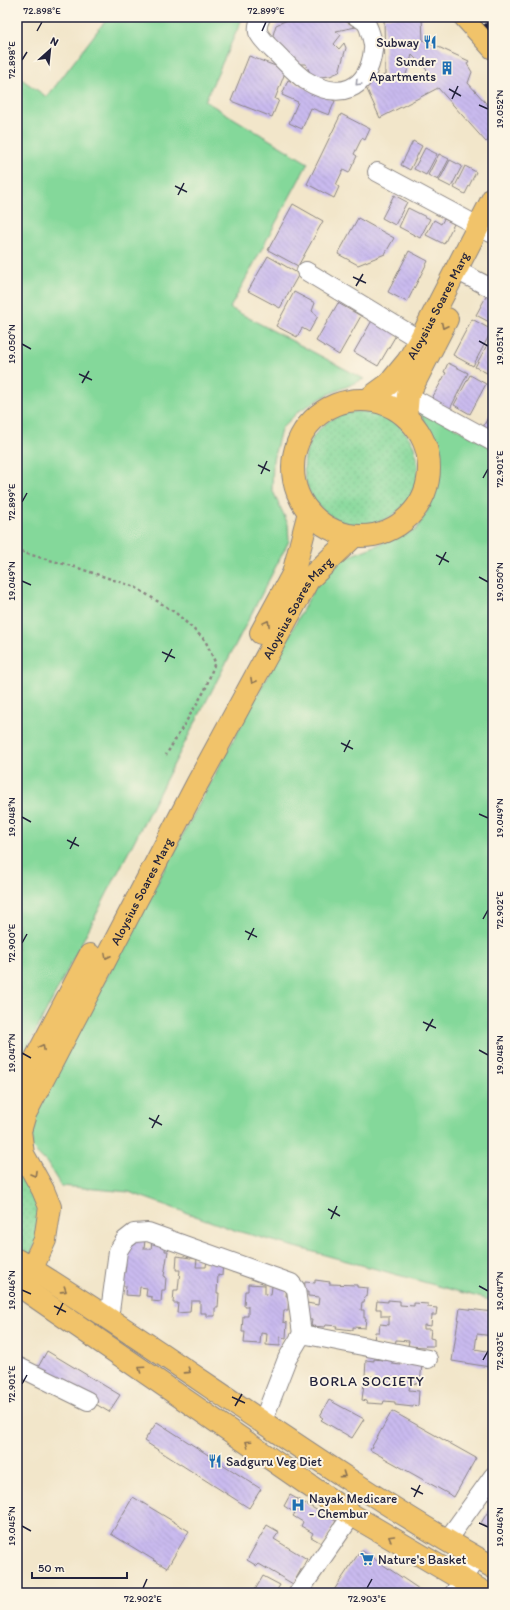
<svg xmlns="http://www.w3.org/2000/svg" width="510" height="1610" font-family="Itim,sans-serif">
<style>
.grass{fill:#84d89a;stroke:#537d6a}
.park{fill:url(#park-dots);stroke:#537d6a}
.building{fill:url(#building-back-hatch);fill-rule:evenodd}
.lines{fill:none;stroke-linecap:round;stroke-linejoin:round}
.minor-casing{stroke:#8a8482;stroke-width:20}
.major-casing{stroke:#8a8482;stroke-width:24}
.highway-casing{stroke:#8a8482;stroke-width:24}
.path{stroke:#8a8482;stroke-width:2.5;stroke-dasharray:3 3;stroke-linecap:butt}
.minor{stroke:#fff;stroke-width:18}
.major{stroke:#f1c36a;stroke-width:22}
.highway{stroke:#f1c36a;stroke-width:22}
.rail-casing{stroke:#22223b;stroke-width:4.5}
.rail{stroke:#fcf5e5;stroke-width:3;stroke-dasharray:9;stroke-linecap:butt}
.oneway{stroke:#9c9ca7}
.oneway2{stroke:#8a7252}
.ticks{fill:none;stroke:#22223b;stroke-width:1.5}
.labels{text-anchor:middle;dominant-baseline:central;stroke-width:4;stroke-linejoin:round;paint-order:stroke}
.poi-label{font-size:13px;fill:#22223b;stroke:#fcf5e5;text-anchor:start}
.street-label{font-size:13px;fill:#22223b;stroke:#fcf5e5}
.neighbourhood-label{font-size:14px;letter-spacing:1px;fill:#22223b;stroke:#fcf5e5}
.neatline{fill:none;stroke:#22223b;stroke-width:1.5}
.ticks-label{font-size:10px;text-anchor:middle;fill:#22223b}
</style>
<defs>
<pattern id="park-dots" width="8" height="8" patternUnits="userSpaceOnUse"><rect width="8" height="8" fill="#84d89a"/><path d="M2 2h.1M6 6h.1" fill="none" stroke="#72b986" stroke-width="1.8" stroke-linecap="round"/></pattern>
<pattern id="building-back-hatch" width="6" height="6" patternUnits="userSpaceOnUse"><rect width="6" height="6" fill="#c9baee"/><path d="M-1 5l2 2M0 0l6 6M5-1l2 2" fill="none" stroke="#aca0cd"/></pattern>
</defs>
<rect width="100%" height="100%" fill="#fcf5e5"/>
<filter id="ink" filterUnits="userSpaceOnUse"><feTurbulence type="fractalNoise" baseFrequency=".025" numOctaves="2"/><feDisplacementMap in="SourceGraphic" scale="8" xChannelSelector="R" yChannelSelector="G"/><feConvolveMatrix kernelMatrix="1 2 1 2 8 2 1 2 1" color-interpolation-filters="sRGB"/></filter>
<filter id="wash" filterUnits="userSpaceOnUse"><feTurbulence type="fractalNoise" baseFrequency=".012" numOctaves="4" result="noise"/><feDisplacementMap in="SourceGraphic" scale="16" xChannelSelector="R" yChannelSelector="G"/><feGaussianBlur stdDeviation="0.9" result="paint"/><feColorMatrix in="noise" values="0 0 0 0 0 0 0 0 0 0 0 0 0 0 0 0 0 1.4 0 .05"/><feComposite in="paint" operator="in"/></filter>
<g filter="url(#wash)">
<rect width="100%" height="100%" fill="#f2e6ca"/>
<g class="grass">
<polygon points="108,17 243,17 205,101 308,163 230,308 364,379 327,395 299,411 281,429 273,460 272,489 288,524 289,541 17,1068 17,76 47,97"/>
<polygon points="418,408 493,448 493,1301 237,1231 129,1192 61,1186 47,1163 32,1148 32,1128 38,1106 316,585 344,558 416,530 427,511 438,465 429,431"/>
</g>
<g class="park">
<circle cx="361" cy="468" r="57"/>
<polygon points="17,1168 21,1171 38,1205 37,1240 30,1256 17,1247"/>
</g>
<g id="blocks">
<g class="building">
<polygon points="294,17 312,19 323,17 338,17 356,27 336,31 341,35 334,44 339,49 344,43 346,48 339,72 330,76 320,77 315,76 310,73 306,64 292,64 279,50 273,35 276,25"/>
<path d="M384,17h38l1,23 46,21 -2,3 5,8 -4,11 25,28v26l-7,5 -48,-54 -58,30 -16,-35 21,-8zM412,55l18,18 -25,5z"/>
<polygon points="249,56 286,70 275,99 279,100 272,117 231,101"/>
<polygon points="288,80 335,101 329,115 311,108 302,129 289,123 298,102 282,95"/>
<polygon points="341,114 370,129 365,140 362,138 354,154 357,156 349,173 343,170 336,185 339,187 334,198 307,184"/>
<polygon points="413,141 422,146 410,170 401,165"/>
<polygon points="425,148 437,154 426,175 414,169"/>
<polygon points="439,154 449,159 438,180 428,175"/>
<polygon points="450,160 462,166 451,187 439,181"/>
<polygon points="465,166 476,172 465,194 454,188"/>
<polygon points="394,195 407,202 395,225 382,218"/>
<polygon points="293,204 323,221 298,266 268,250"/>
<polygon points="408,208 430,219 420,238 399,227"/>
<polygon points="358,218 394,238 385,254 358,265 338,254"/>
<polygon points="444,219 454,224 444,244 426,235 434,220 441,224"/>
<polygon points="409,251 428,261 407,302 388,292"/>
<polygon points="268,256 299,274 280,308 248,291"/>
<polygon points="294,292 315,303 312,311 318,316 309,332 302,328 297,337 276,326"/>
<polygon points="487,295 493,299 493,324 476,315"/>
<polygon points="338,303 361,316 339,355 316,341"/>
<polygon points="374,317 399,330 378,366 354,352"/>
<polygon points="472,319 492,330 473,366 453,355"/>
<polygon points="493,334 493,376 475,367"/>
<polygon points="448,363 468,373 450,409 431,400 446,373 444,372"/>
<polygon points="470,375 486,384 470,414 454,405"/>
<polygon points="493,408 493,435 482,429"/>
<polygon points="128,1239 145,1240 144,1249 151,1249 152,1241 166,1242 165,1251 168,1251 164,1276 166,1277 165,1290 162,1290 161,1302 152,1301 152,1297 146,1296 147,1288 140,1287 139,1296 125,1295 126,1286 121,1286 122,1272 125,1272 126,1263 122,1263"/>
<polygon points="177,1256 197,1259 196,1267 206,1267 207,1260 223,1259 222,1276 218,1275 217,1293 219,1293 218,1308 215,1308 215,1316 206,1316 206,1313 200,1313 200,1301 191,1301 190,1312 177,1313 178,1303 173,1303 174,1290 178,1290 180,1270 176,1270"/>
<polygon points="315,1280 330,1282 329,1284 357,1285 357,1287 368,1288 367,1297 365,1296 364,1302 362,1302 361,1310 364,1310 364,1318 366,1318 365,1328 353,1327 353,1330 336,1328 337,1326 326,1325 325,1327 311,1326 312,1320 301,1319 306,1312 307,1303 318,1305 319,1297 308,1296 308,1292 304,1292 305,1282 315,1283"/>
<polygon points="248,1284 265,1285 265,1294 271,1295 272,1286 287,1287 286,1296 289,1296 288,1310 284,1310 283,1322 287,1323 286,1338 280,1337 280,1346 266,1345 267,1334 261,1333 260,1344 244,1343 245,1332 242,1332 243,1316 248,1316 248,1306 244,1306 245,1291 248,1291"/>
<polygon points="388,1300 400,1301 400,1305 414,1306 414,1303 428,1304 428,1307 437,1308 436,1315 432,1315 431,1326 424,1325 424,1329 431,1329 430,1338 434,1339 434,1346 425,1346 425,1347 408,1346 409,1341 396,1340 395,1346 374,1341 375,1332 379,1332 380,1324 389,1325 389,1316 381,1316 381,1309 376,1309 377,1301 388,1302"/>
<polygon points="460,1308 493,1312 493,1336 477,1334 475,1349 492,1352 490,1367 452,1361"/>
<polygon points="47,1351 120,1395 109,1412 37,1369"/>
<polygon points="374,1359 392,1361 392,1364 401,1365 401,1362 422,1365 420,1384 410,1383 409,1390 419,1391 418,1406 413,1405 413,1407 395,1405 395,1402 384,1401 383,1404 367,1403 367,1401 362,1400 364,1383 373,1384 374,1377 365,1376 366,1360 374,1361"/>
<polygon points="329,1400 364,1419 352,1438 321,1420 323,1418 320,1416"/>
<polygon points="392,1411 476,1458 454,1497 370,1450"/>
<polygon points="157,1422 261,1489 249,1508 144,1441"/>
<polygon points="290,1495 336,1521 323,1544 311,1537 313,1533 301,1526 303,1522 293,1516 295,1513 284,1506"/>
<polygon points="133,1497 189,1531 167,1568 111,1534"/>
<polygon points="493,1503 493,1524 492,1523 489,1528 481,1523"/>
<polygon points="267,1525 279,1532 274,1539 307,1559 293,1584 259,1564 257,1566 247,1560"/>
<polygon points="361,1550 425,1593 332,1593"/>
<polygon points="263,1576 280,1585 275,1593 261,1593 255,1590"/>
</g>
</g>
</g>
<g filter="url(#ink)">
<use href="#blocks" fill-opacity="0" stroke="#8a8482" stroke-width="1"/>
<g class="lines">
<g class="minor-casing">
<g id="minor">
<path d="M261,17c-2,4 -4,10 -3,15 4,9 13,16 20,23 9,9 17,18 27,25 34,21 63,11 68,-30 1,-6 -4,-24 -8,-28 -2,-2 -6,-4 -8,-5"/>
<polyline points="377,172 491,233"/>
<polyline points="456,270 493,289"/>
<polyline points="306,271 410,334 431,345"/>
<polyline points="398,390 493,442"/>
<polyline points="109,1319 118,1251 125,1240 134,1233 148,1232 291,1283 296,1289 302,1334"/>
<polyline points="17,1366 88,1401"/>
<polyline points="263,1421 287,1359 302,1334 428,1359"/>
<polyline points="447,1540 493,1476"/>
<polyline points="298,1593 352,1515"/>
<polyline points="454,1593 476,1558"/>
</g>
</g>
<g class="major-casing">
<g id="major">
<path id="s1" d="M367,400l22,-16 19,-23 12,-21 73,-142"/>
<circle cx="361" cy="468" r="68"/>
<polyline points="406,417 408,395 447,319"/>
<polyline points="261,633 293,574 309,512"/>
<polyline points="17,1094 90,955"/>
<path d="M17,1260c161,99 311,215 476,307"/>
<path id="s2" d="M32,1268l13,-28 5,-33 -7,-17 -20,-36 -3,-23 5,-17 172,-330 111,-204 46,-44"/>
<polyline points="17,1284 352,1515 485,1593"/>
</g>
</g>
<g class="highway-casing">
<polyline id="highway" points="465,17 493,48"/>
</g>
<polyline class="path" points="17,547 24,553 75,567 135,587 176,613 205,640 215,662 205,690 166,755"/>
<use href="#minor" class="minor"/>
<use href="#major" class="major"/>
<use href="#highway" class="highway"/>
<g class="rail-casing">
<g id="rail">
<polyline points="479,17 493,32"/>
<polyline points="492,17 493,18"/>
</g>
</g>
<use href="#rail" class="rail"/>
</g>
<defs><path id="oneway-chevron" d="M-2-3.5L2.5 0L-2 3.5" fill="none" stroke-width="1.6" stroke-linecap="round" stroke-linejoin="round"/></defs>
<use class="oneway" href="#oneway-chevron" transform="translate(358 83) rotate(134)"/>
<g class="oneway2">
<use href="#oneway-chevron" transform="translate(444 326) rotate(116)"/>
<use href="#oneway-chevron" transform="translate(267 623) rotate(-62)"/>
<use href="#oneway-chevron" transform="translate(253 681) rotate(119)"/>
<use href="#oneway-chevron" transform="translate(107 956) rotate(117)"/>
<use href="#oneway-chevron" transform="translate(42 1047) rotate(-62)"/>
<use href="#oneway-chevron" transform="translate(34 1174) rotate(60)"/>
<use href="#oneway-chevron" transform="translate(64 1290) rotate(33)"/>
<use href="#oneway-chevron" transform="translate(141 1369) rotate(-145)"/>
<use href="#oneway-chevron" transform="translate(188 1371) rotate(33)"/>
<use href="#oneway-chevron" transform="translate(248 1443) rotate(-145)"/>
<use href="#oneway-chevron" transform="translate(343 1475) rotate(34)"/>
<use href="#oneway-chevron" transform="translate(391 1538) rotate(-150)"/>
</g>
</g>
<path class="ticks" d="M37,31l5,-9M262,31l4,-9M22,60l5,-8M449,89l12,7M452,99l6,-13M479,105l9,4M175,186l12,6M178,195l6,-12M353,277l13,6M356,286l7,-12M479,341l9,5M22,344l9,5M79,374l13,6M82,383l7,-12M258,465l12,6M261,474l6,-13M483,478l5,-9M22,502l5,-9M436,555l13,7M439,565l7,-13M479,577l9,5M22,581l9,4M162,652l13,6M165,662l7,-13M341,743l12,6M344,752l6,-12M479,814l9,4M22,817l9,5M67,840l12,6M70,849l6,-12M483,919l5,-9M245,931l12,6M248,940l6,-12M22,943l5,-9M423,1022l13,6M426,1031l7,-12M479,1050l9,5M22,1053l9,5M149,1118l13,7M152,1128l7,-13M328,1209l12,7M331,1219l6,-13M479,1286l9,5M22,1290l9,4M54,1306l12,6M57,1315l6,-12M483,1360l5,-9M22,1384l5,-9M232,1397l13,6M235,1406l7,-12M411,1488l12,6M414,1497l6,-12M479,1523l9,4M22,1526l9,5M143,1588l4,-9M367,1588l5,-9"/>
<defs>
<g id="restaurant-bare" transform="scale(1.08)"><path d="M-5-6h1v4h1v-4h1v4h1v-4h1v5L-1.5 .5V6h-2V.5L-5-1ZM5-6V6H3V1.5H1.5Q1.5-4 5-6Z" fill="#1f6fb2" stroke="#fcf5e5" stroke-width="2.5" paint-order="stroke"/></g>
<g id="building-bare" transform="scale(1.08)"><path d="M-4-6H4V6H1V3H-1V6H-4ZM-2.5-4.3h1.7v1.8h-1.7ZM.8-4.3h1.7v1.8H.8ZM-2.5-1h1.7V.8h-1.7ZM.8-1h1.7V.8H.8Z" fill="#1f6fb2" stroke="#fcf5e5" stroke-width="2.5" paint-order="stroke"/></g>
<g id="hospital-bare" transform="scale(1.08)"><path d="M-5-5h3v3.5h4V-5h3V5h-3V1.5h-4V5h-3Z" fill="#1f6fb2" stroke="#fcf5e5" stroke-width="2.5" paint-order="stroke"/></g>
<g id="supermarket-bare" transform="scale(1.08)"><path d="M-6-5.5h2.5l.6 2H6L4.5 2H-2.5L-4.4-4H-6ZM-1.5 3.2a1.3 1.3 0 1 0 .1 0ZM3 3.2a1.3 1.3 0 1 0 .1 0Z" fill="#1f6fb2" stroke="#fcf5e5" stroke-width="2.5" paint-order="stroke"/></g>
</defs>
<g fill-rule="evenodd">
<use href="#restaurant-bare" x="430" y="42"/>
<use href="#building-bare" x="447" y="68"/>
<use href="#restaurant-bare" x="215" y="1461"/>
<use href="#hospital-bare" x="298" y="1505"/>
<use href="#supermarket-bare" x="367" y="1559"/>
</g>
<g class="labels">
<g class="poi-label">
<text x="419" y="42" text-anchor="end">Subway</text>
<text x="436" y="61" text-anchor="end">Sunder<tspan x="436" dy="15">Apartments</tspan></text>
<text x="226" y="1461">Sadguru Veg Diet</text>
<text x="309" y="1498">Nayak Medicare<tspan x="309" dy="15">- Chembur</tspan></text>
<text x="378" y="1559">Nature's Basket</text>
</g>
<g class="street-label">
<text stroke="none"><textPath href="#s1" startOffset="120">Aloysius Soares Marg</textPath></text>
<text stroke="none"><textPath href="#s2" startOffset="740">Aloysius Soares Marg</textPath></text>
<text stroke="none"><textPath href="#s2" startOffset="416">Aloysius Soares Marg</textPath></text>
</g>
<g class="neighbourhood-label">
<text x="367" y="1381">BORLA SOCIETY</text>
</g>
</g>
<rect width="510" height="1610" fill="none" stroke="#fcf5e5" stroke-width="44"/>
<g transform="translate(50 50) rotate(27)" stroke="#fcf5e5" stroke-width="3" paint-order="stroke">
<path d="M0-3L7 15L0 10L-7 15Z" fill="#22223b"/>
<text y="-6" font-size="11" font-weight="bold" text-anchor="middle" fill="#22223b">N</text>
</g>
<path d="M32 1572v6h95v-6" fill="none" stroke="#22223b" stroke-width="2"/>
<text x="38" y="1572" font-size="12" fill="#22223b" stroke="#fcf5e5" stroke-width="3" paint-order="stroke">50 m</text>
<rect x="22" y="22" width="466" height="1566" class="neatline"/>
<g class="ticks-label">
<text x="42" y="14">72.898°E</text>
<text x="266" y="14">72.899°E</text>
<text transform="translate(11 60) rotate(-90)" y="4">72.898°E</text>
<text transform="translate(499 109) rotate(-90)" y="4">19.052°N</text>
<text transform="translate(11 344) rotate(-90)" y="4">19.050°N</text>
<text transform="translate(499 346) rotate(-90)" y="4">19.051°N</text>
<text transform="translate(499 469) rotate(-90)" y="4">72.901°E</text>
<text transform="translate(11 502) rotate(-90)" y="4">72.899°E</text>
<text transform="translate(11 581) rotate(-90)" y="4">19.049°N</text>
<text transform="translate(499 582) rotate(-90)" y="4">19.050°N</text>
<text transform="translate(11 817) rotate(-90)" y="4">19.048°N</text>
<text transform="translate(499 818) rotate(-90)" y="4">19.049°N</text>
<text transform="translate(499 910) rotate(-90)" y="4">72.902°E</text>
<text transform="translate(11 943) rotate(-90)" y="4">72.900°E</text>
<text transform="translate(11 1053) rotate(-90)" y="4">19.047°N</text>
<text transform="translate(499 1055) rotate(-90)" y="4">19.048°N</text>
<text transform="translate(11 1290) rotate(-90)" y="4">19.046°N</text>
<text transform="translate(499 1291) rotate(-90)" y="4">19.047°N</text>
<text transform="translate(499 1351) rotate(-90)" y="4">72.903°E</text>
<text transform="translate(11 1384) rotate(-90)" y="4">72.901°E</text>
<text transform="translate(11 1526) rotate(-90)" y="4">19.045°N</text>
<text transform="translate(499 1527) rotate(-90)" y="4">19.046°N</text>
<text x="143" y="1602">72.902°E</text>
<text x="367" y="1602">72.903°E</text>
</g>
</svg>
